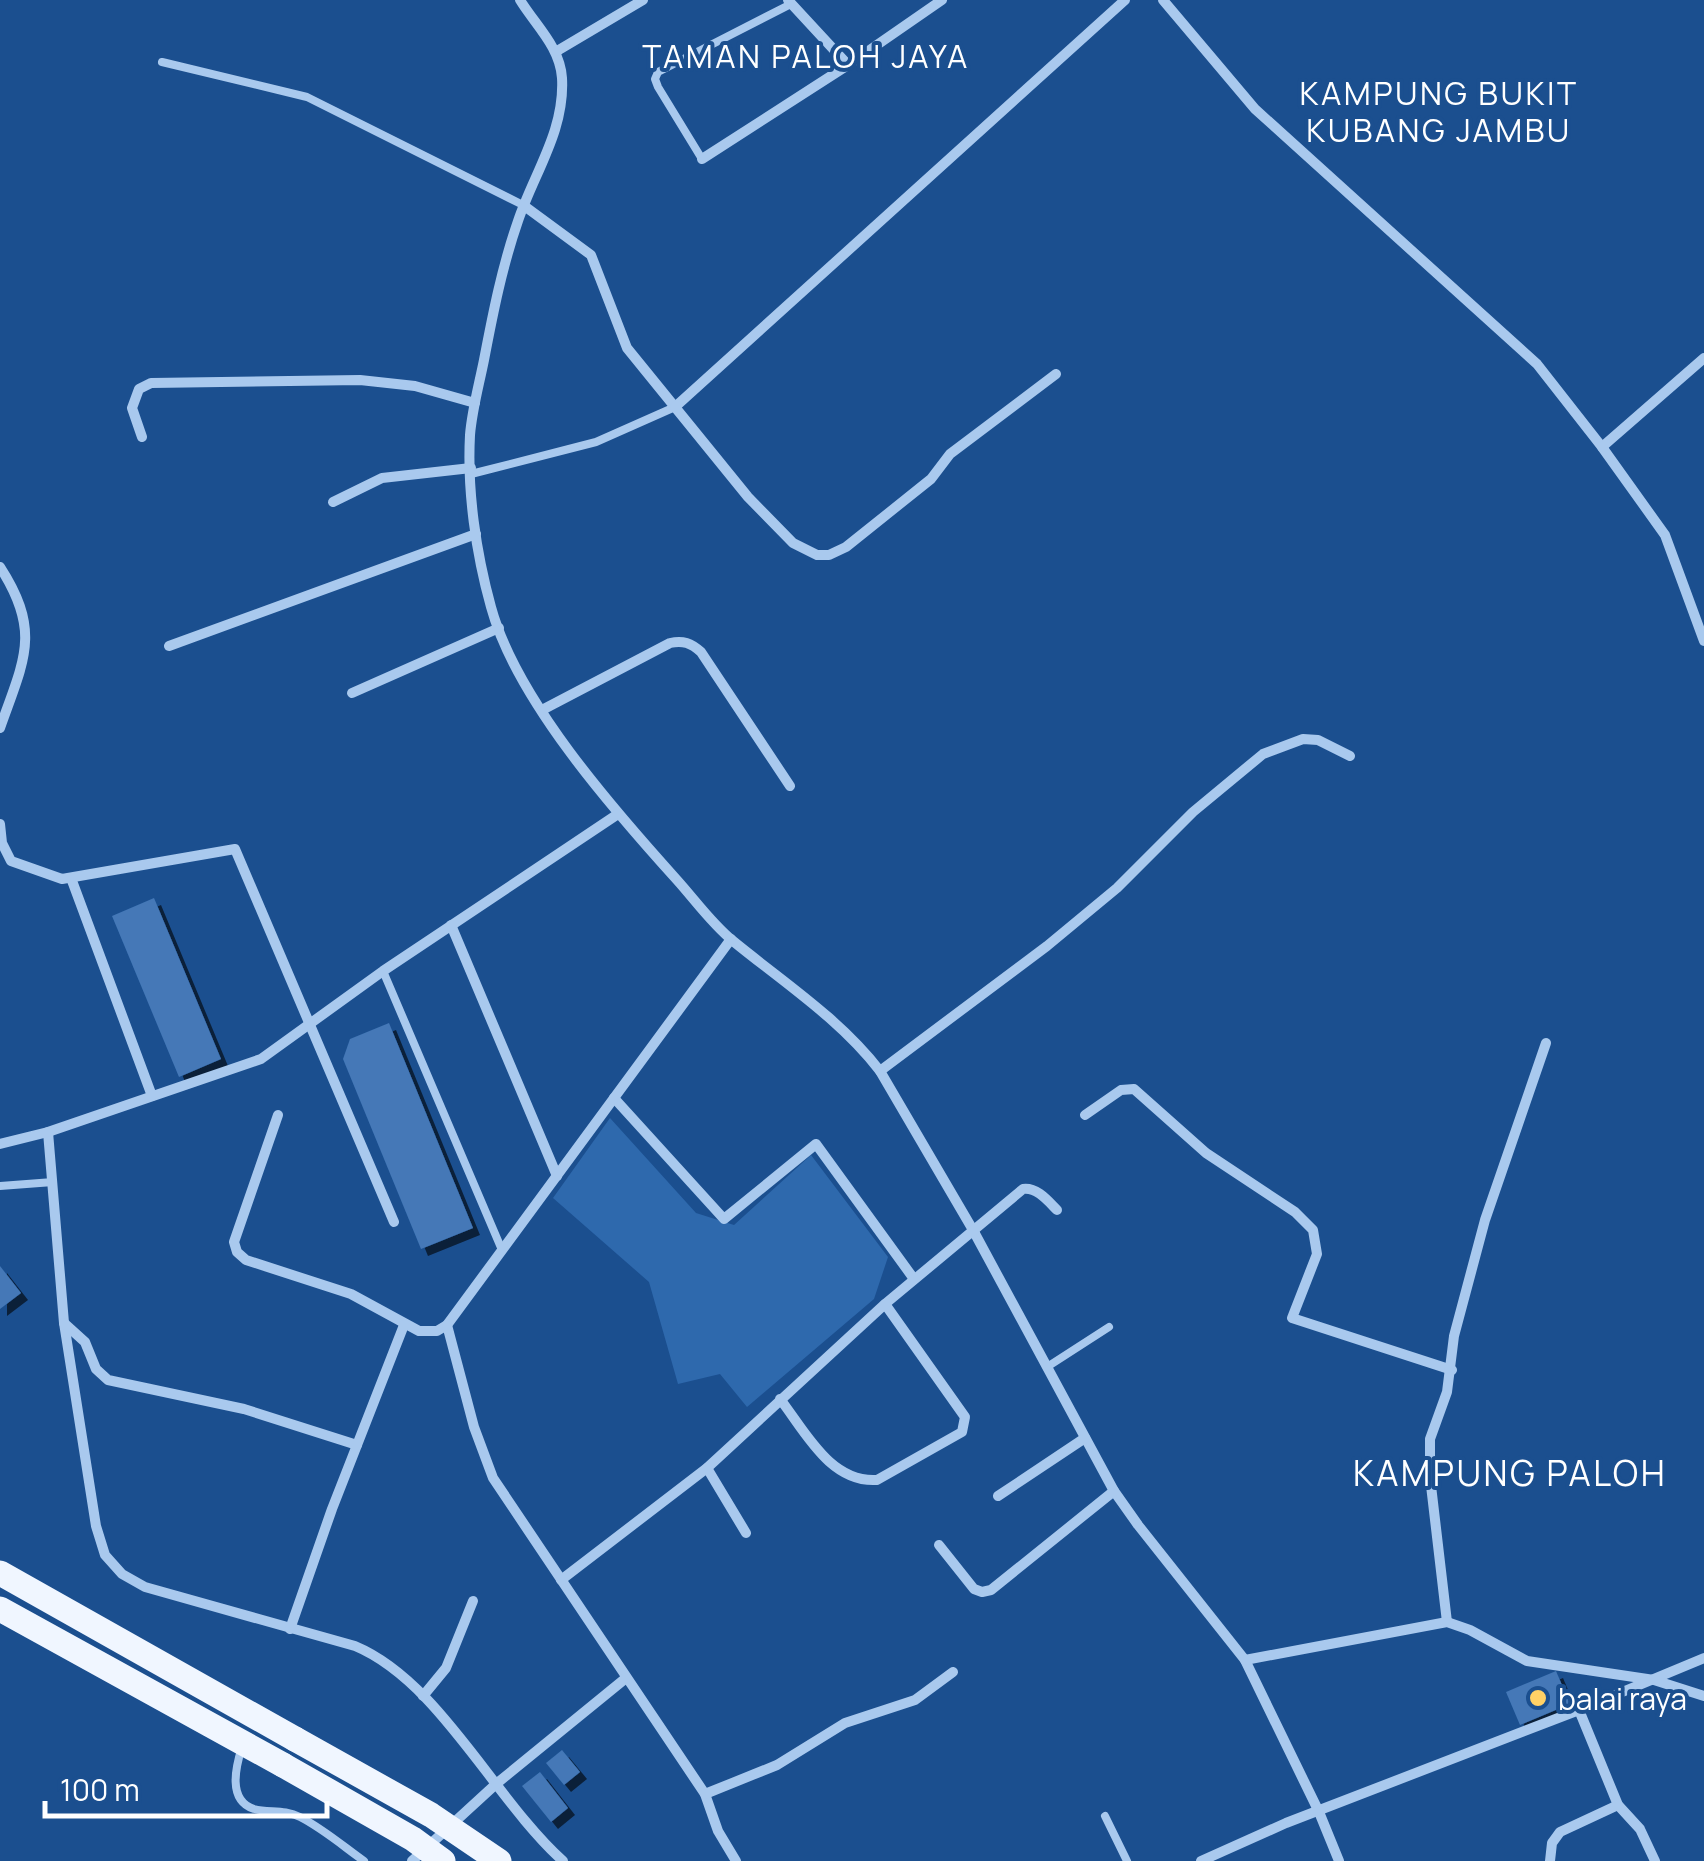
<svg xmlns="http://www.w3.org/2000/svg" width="1704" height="1861" font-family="Manrope,sans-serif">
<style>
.green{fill:#2e69ad}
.building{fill:#4478b7;filter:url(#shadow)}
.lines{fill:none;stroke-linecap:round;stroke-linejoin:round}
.lane{stroke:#a9c9ee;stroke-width:8}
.street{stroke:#a9c9ee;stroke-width:10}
.primary{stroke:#f0f6ff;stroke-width:25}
.primary-bridge{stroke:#f0f6ff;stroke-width:25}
.poi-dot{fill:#ffd166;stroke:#1b4f8f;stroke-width:4}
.labels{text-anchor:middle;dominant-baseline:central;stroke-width:8;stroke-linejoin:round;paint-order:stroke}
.poi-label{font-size:30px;fill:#fff;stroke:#1b4f8f;text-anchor:start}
.neighbourhood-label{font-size:32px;letter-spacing:2.5px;fill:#fff;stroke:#1b4f8f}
.quarter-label{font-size:35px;letter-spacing:2.5px;fill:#fff;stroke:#1b4f8f}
</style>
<defs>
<filter id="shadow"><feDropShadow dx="7" dy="7" stdDeviation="0" flood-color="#0009"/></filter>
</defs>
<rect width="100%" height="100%" fill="#1b4f8f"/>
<polygon class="green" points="610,1118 696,1213 734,1225 811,1155 888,1257 874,1299 747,1407 720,1374 678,1384 649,1282 553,1198"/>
<g class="building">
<polygon points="154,898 221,1059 179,1077 112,916"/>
<polygon points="389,1023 473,1228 421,1249 343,1059 350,1039"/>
<polygon points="0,1266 21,1293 0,1309"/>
<polygon points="1556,1671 1570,1704 1520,1725 1506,1692"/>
<polygon points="562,1750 580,1772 564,1785 546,1763"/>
<polygon points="540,1772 568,1808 551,1822 522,1786"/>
</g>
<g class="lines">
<g class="lane">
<polyline points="162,62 307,97 523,205"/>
<polyline points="702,159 658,87 655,79 658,72 791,4"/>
<polyline points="471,474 596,442 675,407"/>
<polyline points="383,971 502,1250"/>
<polyline points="0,1186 53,1182"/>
<polyline points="1047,1367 1109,1327"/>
<path d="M242,1747c-6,19 -15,53 12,62 15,4 30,0 46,8 22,11 43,29 64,44"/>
<polyline points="1105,1816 1127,1861"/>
</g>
<g class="street">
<path d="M520,0c16,26 40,47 42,78 3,53 -28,95 -44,143 -16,46 -25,92 -34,139 -5,25 -12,50 -14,75 -3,56 6,118 21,172 25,92 122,202 186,273 18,20 35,44 56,61 50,41 107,78 147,130l93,159 141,261 24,34 107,135 74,152 20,49"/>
<polyline points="788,0 848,65"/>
<polyline points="1163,0 1255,109 1537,364 1602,447 1665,535 1704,641"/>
<polyline points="557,51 643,0"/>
<polyline points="702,159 848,65 942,0"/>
<polyline points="523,205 591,255 627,348 748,497 793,543 817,555 829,555 846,547 931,479 950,454 1056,374"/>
<polyline points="675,407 1125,0"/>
<polyline points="142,437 132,408 139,389 151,383 360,380 415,386 475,403"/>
<polyline points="1602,447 1704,358"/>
<polyline points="333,502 382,478 471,468"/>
<path d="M0,567c42,65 24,93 0,161"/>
<polyline points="169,646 476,534"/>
<polyline points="352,693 499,628"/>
<path d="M542,710l128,-67c13,-3 21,0 31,9l89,134"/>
<polyline points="0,824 2,843 11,861 62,879 235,849 394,1222"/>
<polyline points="71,878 152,1096"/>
<polyline points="451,925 557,1176"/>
<polyline points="880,1071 1047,946 1117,888 1193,812 1263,754 1303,739 1318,740 1350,756"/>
<polyline points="614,1098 724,1219 816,1144 914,1279"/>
<polyline points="278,1115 234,1242 237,1252 246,1260 351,1294 419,1331 437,1331 447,1325 731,939"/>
<polyline points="1085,1115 1121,1090 1134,1089 1206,1153 1295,1212 1313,1230 1317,1254 1292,1318 1452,1370"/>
<path d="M48,1132l16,191 32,203 9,29 17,19 23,13 210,59c84,35 139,153 208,215"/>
<polyline points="0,1144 48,1132 261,1059 383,971 618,814"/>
<polyline points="64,1323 85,1342 96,1369 108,1380 244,1409 357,1445"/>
<polyline points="447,1325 474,1427 493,1478 705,1794 718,1831 736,1861"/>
<path d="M780,1399c25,32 50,84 97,81l85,-48 3,-15 -80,-113"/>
<polyline points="707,1468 746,1533"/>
<polyline points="998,1496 1085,1438"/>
<polyline points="939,1545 974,1589 982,1592 991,1590 1114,1491"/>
<path d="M561,1580l146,-112 178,-164 138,-115c14,-2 25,12 34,21"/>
<polyline points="1447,1622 1430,1477 1430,1439 1447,1392 1454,1336 1485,1220 1546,1043"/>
<polyline points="290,1629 332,1509 404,1325"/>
<polyline points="1245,1660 1447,1622 1470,1630 1527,1661 1654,1680 1704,1696"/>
<polyline points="423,1696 446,1668 473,1601"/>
<polyline points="1579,1710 1618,1805 1640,1829 1655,1861"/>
<polyline points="705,1794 777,1765 845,1723 915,1700 953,1672"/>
<polyline points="412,1861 496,1784 626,1678"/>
<polyline points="1201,1861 1286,1823 1579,1710 1704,1658"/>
<polyline points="1550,1861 1552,1843 1560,1832 1618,1805"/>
</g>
<g class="primary">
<polyline points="0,1573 295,1739"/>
<polyline points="0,1609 283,1765"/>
</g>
<g class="primary-bridge">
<polyline points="295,1739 431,1815 499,1861"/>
<polyline points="283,1765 413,1839 443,1861"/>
</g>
</g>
<circle class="poi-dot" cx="1538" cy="1698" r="10"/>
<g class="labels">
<g class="poi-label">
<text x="1558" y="1698">balai raya</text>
</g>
<g class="neighbourhood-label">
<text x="806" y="56">TAMAN PALOH JAYA</text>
<text x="1439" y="93">KAMPUNG BUKIT<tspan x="1439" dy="37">KUBANG JAMBU</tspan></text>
</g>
<g class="quarter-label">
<text x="1510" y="1473">KAMPUNG PALOH</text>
</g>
</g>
<path d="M45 1801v15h282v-15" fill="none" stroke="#ffffff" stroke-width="5"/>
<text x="60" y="1801" font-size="30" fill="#ffffff" stroke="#1b4f8f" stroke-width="8" paint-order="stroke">100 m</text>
</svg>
